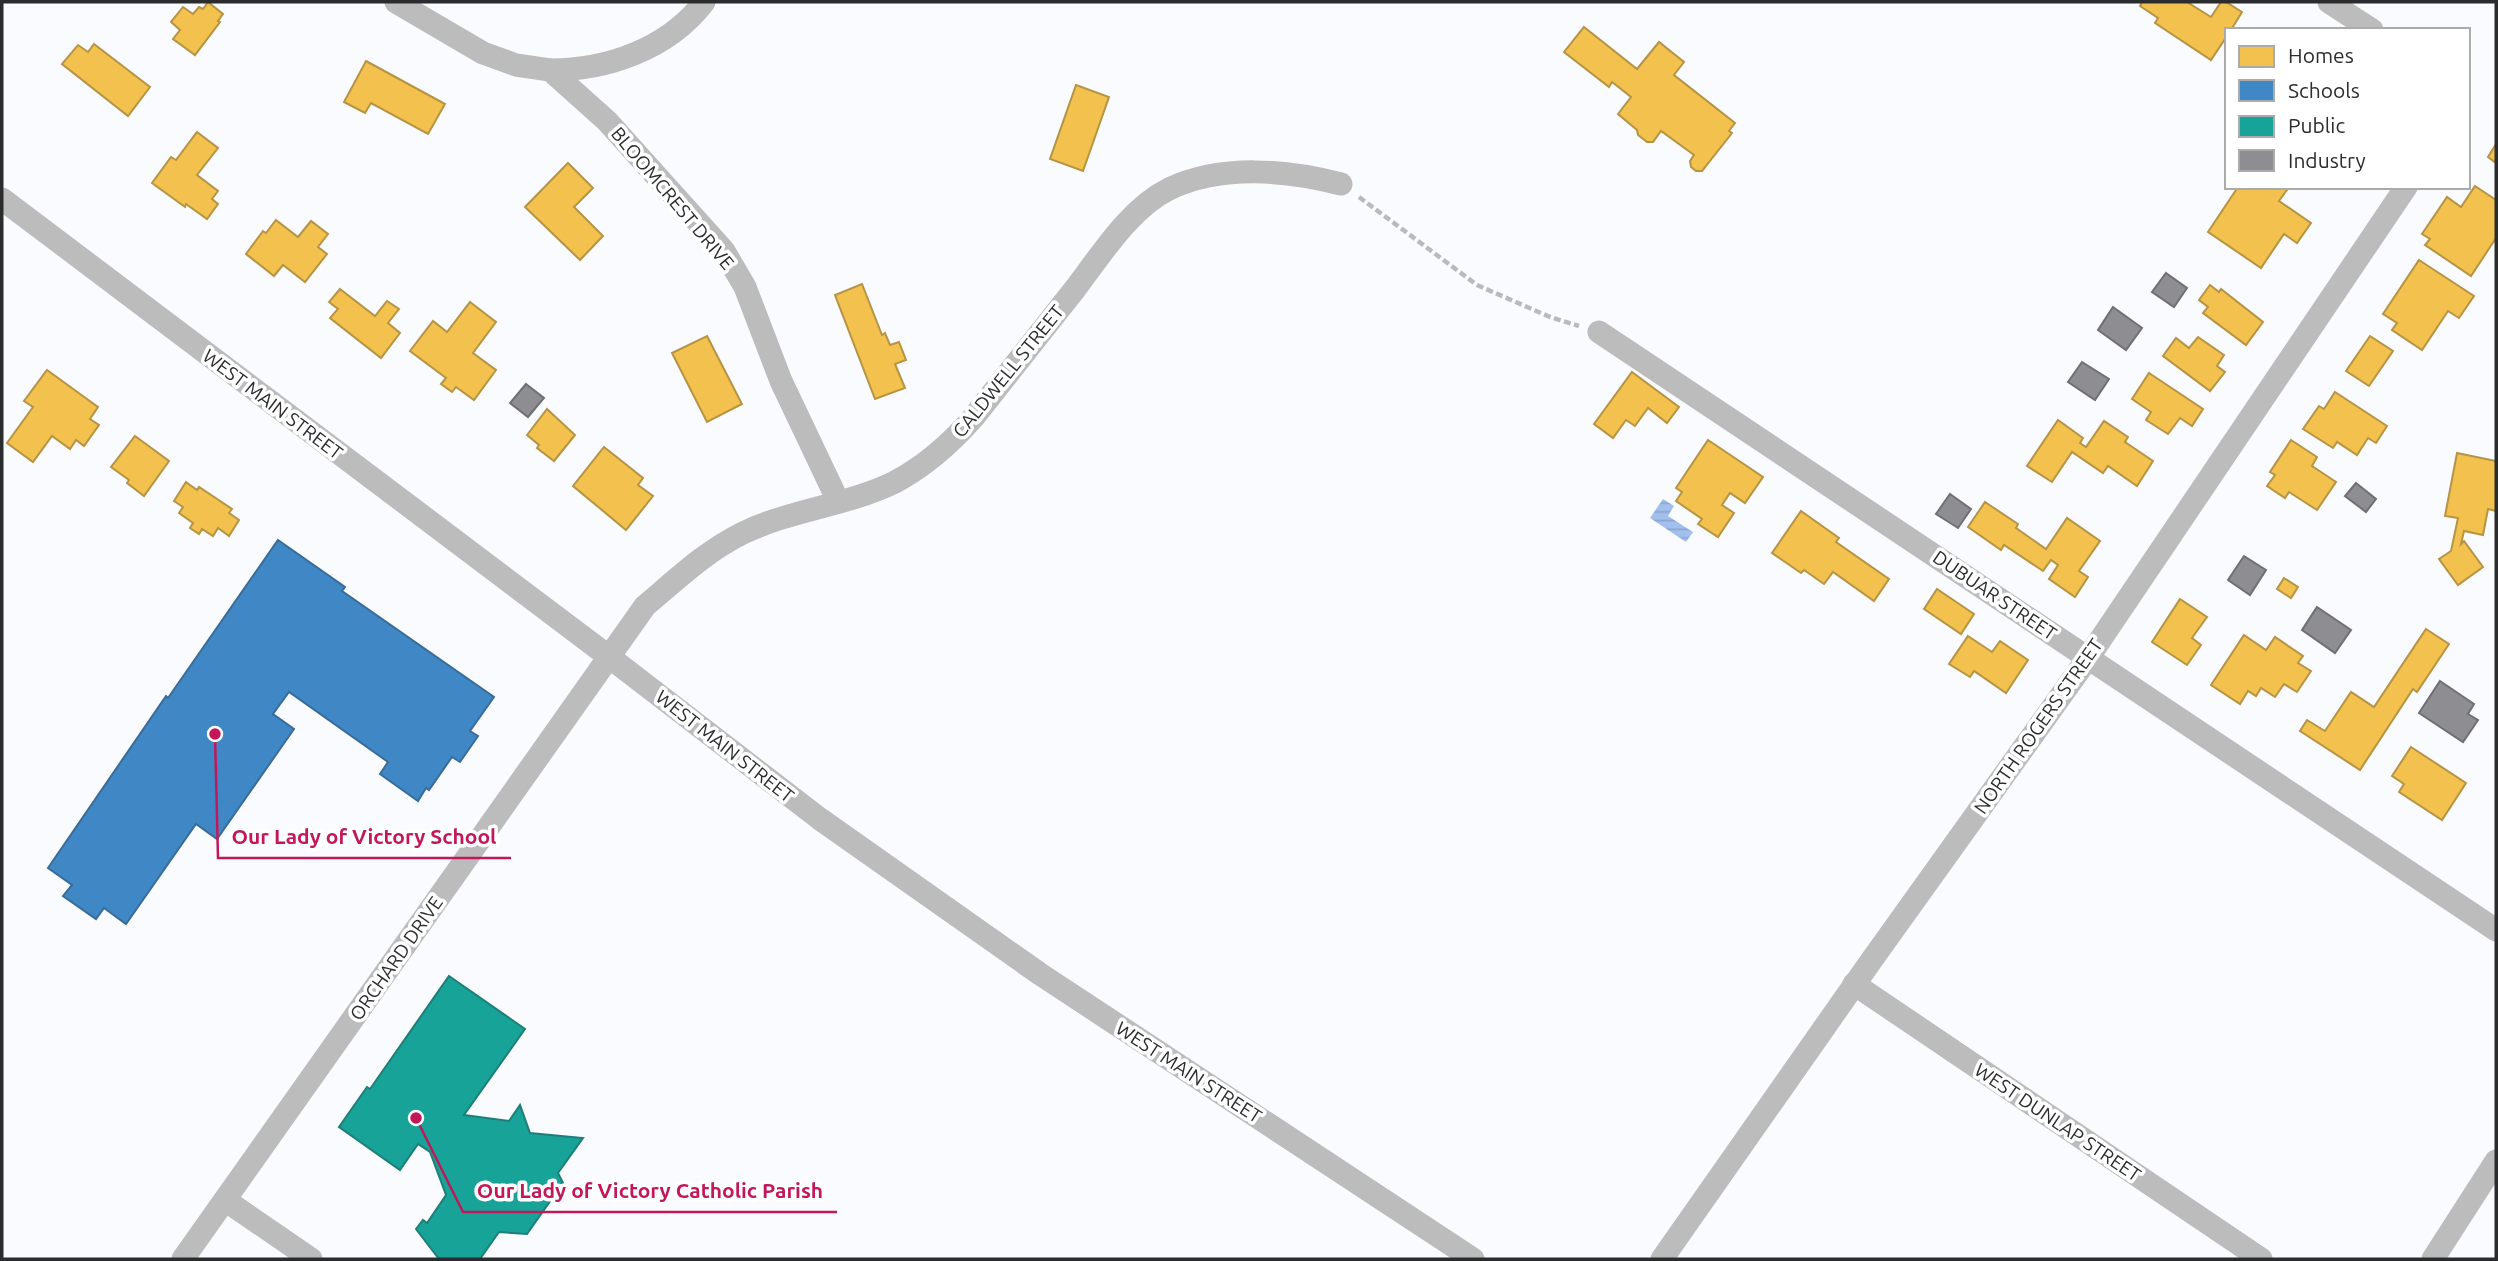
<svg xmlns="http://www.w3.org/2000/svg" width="2498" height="1261" font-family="Ubuntu,sans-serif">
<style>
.water{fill:url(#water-rules)}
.homes{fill:#f2c14e;stroke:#b69444;stroke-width:2}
.schools{fill:#3f88c5;stroke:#396c98;stroke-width:2}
.public{fill:#17a398;stroke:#1d7f78;stroke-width:2}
.industry{fill:#8d8d92;stroke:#707074;stroke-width:2}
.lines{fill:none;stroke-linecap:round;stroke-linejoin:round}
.path{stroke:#b9baba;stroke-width:4.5;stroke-dasharray:7 3.5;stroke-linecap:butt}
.minor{stroke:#bdbcbd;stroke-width:23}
.labels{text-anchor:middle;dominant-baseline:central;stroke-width:7;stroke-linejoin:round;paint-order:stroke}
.street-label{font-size:19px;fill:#2b2c2e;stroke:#fff}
.leader{fill:none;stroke:#c2185b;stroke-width:2.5}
.callout-dot{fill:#c2185b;stroke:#fff;stroke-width:2.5}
.callout-label{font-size:21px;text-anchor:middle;font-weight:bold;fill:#c2185b;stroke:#fff;stroke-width:7;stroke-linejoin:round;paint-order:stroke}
</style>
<defs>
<pattern id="water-rules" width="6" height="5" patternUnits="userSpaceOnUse" patternTransform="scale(1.75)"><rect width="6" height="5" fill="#a2c0ee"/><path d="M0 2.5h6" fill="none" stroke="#8ca5cc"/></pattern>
</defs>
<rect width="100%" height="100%" fill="#f9fbfe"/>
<polygon class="water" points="1663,499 1674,506 1668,516 1693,532 1686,542 1650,518"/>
<g class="homes">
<polygon points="208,2 223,14 218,21 220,22 195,55 173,39 180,30 171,22 183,7 193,14 199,7 203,9"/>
<polygon points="2142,2 2187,2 2211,17 2221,2 2226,2 2242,12 2231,30 2227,30 2227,36 2211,60 2155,23 2158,18 2140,6"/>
<polygon points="1584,27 1637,69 1659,42 1684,62 1674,75 1735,123 1729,131 1732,133 1702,171 1696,171 1691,167 1690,161 1694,155 1661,131 1653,142 1647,142 1638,135 1637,130 1618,114 1631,97 1612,82 1609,87 1564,52"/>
<polygon points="94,44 150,87 128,116 62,64 78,45 88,52"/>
<polygon points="366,61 445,104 428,134 371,103 365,113 344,102"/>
<polygon points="1076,85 1109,97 1083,171 1050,159"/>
<polygon points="197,132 218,148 197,175 218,191 212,199 218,204 207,219 186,204 185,207 152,183 171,157 176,160"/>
<polygon points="2496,144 2496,163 2488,157"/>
<polygon points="568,163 593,188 574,207 603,236 580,260 525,207"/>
<polygon points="2475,186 2496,200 2496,238 2471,276 2425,245 2430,239 2422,234 2447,197 2461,207"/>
<polygon points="2238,187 2289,187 2279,201 2311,223 2297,243 2284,234 2261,268 2208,232"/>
<polygon points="276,220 298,237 311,221 328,234 318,247 327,254 305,282 283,265 274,276 246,254 263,231 266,233"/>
<polygon points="2419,260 2474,296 2459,318 2448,311 2422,350 2392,330 2397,323 2383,314"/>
<polygon points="862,284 882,335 885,333 890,345 899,342 906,360 895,364 905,388 875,399 835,295"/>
<polygon points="2210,285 2219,292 2221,289 2263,322 2246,345 2203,313 2208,307 2199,300"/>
<polygon points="340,289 375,316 387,301 399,309 388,323 400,333 381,358 330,318 338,309 329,302"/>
<polygon points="470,302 496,322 473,353 496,370 474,400 456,387 452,392 441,384 446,378 410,351 433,321 447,332"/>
<polygon points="707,336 742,404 707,422 672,353"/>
<polygon points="2370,336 2393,351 2369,386 2346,371"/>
<polygon points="2198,337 2224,355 2217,366 2225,372 2210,391 2163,356 2176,338 2189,348"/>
<polygon points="47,370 98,407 90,419 99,425 84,446 76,440 70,449 52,436 33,462 7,443 33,407 24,401"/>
<polygon points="1632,372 1679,407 1667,423 1648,408 1635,426 1626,420 1613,438 1594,424"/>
<polygon points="2149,373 2203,409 2192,426 2180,418 2168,434 2146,420 2151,412 2132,399"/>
<polygon points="2335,392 2387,426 2376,443 2368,438 2357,455 2337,442 2333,448 2303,429 2319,406 2324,409"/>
<polygon points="547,409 575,435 554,461 537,448 539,445 527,435"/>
<polygon points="2058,420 2083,438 2080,443 2086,447 2104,421 2128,437 2125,442 2153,461 2137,486 2108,466 2103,473 2072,452 2052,482 2027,466"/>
<polygon points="135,436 169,461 144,496 127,483 129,480 111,467"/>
<polygon points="1708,440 1763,477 1745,503 1730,493 1722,505 1734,513 1718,537 1698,524 1702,519 1676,501 1682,492 1676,488"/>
<polygon points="2291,440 2317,457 2312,466 2336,482 2317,510 2289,492 2285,498 2267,486 2275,475 2270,472"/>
<polygon points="604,447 643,478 638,485 653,496 626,530 573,486"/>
<polygon points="2457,453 2496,461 2496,511 2488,509 2483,535 2464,531 2461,544 2464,541 2483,567 2458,585 2439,559 2451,551 2458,518 2445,516"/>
<polygon points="186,482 197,490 199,487 232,509 229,513 239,520 229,536 218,528 213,536 202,529 199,534 190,528 193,523 179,513 183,507 174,501"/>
<polygon points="1985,502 2018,524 2016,528 2046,549 2067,518 2100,541 2079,571 2088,577 2075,597 2049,579 2058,565 2051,560 2043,571 2004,545 2001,550 1968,527"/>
<polygon points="1801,511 1839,538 1836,542 1889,579 1874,601 1833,572 1824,584 1804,570 1801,573 1772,553"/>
<polygon points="2284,578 2298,587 2291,598 2277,589"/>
<polygon points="1937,589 1974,614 1961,634 1924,609"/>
<polygon points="2180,599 2207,617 2192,638 2201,645 2187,665 2152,642"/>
<polygon points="2426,629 2449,644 2417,692 2413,689 2360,770 2300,731 2307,720 2325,731 2351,692 2374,707"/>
<polygon points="2244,635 2266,650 2275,637 2303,656 2298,663 2311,671 2297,692 2284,684 2275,697 2261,688 2256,696 2248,691 2240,704 2211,685"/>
<polygon points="1968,636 1992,652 2000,641 2028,660 2006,693 1974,671 1970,677 1949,664"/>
<polygon points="2411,747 2466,783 2442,820 2399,792 2404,784 2392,776"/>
</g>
<polygon class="schools" points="278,540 345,587 342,591 494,697 470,731 478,736 460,762 452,757 429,790 426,788 418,801 380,774 388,762 289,692 273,714 294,729 217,839 196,824 126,924 104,908 96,919 63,896 72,885 48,868 166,696 168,698"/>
<polygon class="public" points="449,976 525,1029 464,1115 509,1121 520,1105 530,1133 583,1138 558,1173 563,1183 527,1234 499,1232 480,1259 439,1259 416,1229 423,1220 427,1223 446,1195 430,1152 418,1144 400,1170 339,1127 367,1087 370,1089"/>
<g class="industry">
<polygon points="2166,273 2187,288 2174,307 2152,292"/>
<polygon points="2113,307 2142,328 2126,350 2098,330"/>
<polygon points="2082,362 2109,379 2095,400 2068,382"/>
<polygon points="526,384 544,398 528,417 510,403"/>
<polygon points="2356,483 2376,499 2366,512 2345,496"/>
<polygon points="1950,494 1971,509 1958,528 1936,514"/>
<polygon points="2244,556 2266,570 2250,595 2228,580"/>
<polygon points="2317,607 2351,630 2335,653 2302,630"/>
<polygon points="2440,681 2474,704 2468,714 2478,720 2463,742 2419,713"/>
</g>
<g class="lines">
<polyline class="path" points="1359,197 1477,285 1550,317 1579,326"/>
<g class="minor">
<polyline points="396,2 483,53 516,65 550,70 607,121 724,251 745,287 781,381 838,501"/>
<polyline points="2329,2 2372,30"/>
<path d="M550,70c57,0 118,-21 154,-68"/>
<polyline points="2,199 608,656 820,819 1040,974 1473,1259"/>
<polyline points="1599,332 2496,930"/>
<polyline points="1854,984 2261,1259"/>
<polyline points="225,1200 311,1259"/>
<path d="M183,1259l462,-653c31,-26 61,-55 98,-73 47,-23 106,-28 152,-51 30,-16 56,-39 78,-64 34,-43 68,-86 102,-129 26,-34 54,-80 94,-100 53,-25 118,-19 172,-5"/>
<polyline points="1662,1259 1871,961 2088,658 2406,187"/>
<polyline points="2433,1259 2496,1161"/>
</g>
</g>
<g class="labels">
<g class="street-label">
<text transform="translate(673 198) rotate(50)">BLOOMCREST DRIVE</text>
<text transform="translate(1008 371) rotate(-51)">CALDWELL STREET</text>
<text transform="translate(273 404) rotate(37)">WEST MAIN STREET</text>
<text transform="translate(1995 595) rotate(34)">DUBUAR STREET</text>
<text transform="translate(2038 726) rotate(-55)">NORTH ROGERS STREET</text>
<text transform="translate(725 746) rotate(38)">WEST MAIN STREET</text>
<text transform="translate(396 958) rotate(-55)">ORCHARD DRIVE</text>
<text transform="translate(1189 1072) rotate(33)">WEST MAIN STREET</text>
<text transform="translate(2058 1122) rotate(34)">WEST DUNLAP STREET</text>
</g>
</g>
<path class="leader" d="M215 734L218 858H511M416 1118L463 1212H837"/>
<g class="callout-dot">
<circle cx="215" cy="734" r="7"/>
<circle cx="416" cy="1118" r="7"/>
</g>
<g class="callout-label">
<text x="364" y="844">Our Lady of Victory School</text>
<text x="650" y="1198">Our Lady of Victory Catholic Parish</text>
</g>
<rect width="2498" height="1261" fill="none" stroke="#2b2c2e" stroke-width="7"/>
<rect x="2225" y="28" width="245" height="161" fill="#ffffff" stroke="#aaabab" stroke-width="2"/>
<rect x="2239" y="46" width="35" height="21" fill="#f2c14e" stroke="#aaabab" stroke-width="2"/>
<text x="2288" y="63" font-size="21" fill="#2b2c2e">Homes</text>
<rect x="2239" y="80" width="35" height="21" fill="#3f88c5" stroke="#aaabab" stroke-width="2"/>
<text x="2288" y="98" font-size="21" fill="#2b2c2e">Schools</text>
<rect x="2239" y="116" width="35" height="21" fill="#17a398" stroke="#aaabab" stroke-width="2"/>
<text x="2288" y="133" font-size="21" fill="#2b2c2e">Public</text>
<rect x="2239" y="150" width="35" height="21" fill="#8d8d92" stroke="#aaabab" stroke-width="2"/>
<text x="2288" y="168" font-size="21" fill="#2b2c2e">Industry</text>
</svg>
